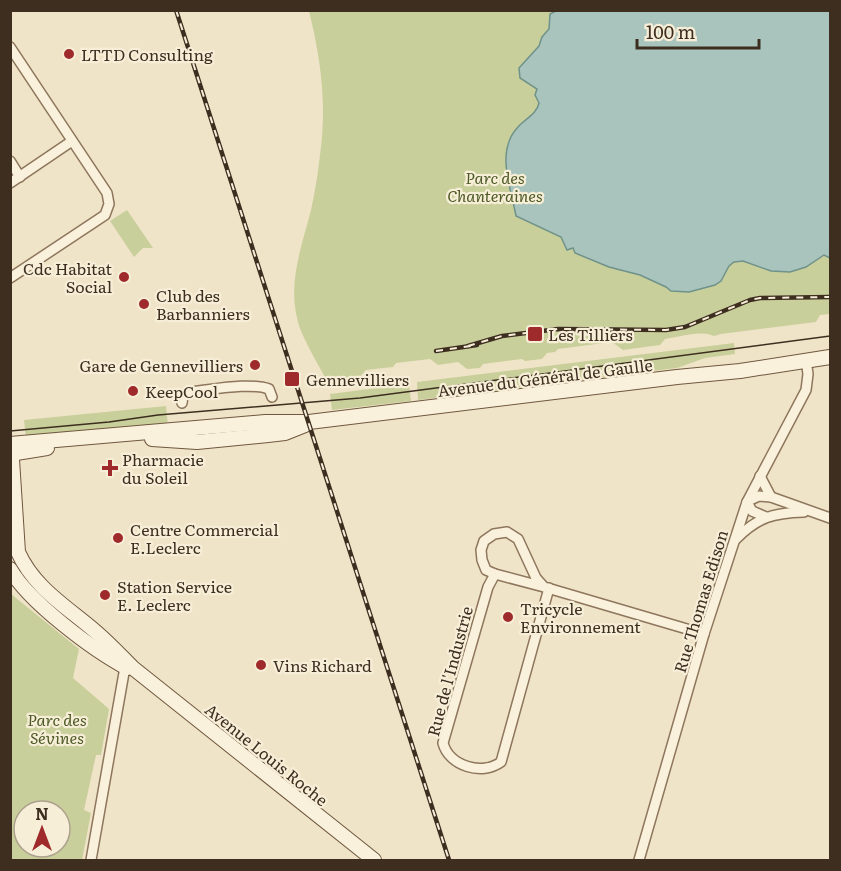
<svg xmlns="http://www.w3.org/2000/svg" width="841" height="871" font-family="Literata,serif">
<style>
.green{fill:#c9cf9b;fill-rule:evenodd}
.water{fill:#a9c4bc;stroke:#6f938a;stroke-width:1.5}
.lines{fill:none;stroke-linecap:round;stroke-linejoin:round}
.street-casing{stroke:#8d765c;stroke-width:12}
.secondary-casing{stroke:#6f573f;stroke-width:16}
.street{stroke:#faf1dc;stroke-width:9}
.secondary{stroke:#faf1dc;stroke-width:14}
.tram{stroke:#3d2e20;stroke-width:1.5}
.rail-casing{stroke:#3d2e20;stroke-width:4.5}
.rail{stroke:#f7eed8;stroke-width:2;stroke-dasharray:7;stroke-linecap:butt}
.poi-dot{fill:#9e2a2b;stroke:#f7eed8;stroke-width:2}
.labels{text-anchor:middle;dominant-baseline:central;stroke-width:4.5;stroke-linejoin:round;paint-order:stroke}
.poi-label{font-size:16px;fill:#3d2e20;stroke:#f7eed8;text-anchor:start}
.park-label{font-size:16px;font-style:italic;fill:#4d5a26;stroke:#f7eed8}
.street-label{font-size:16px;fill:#3d2e20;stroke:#f7eed8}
</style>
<rect width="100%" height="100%" fill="#f0e4c8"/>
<g class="green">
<path d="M309,11h521v303l-10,1 -4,7 -95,12 -7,2c-11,-6 -31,0 -44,2l-5,1 -5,6 -37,5 -11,-8 -54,7 -3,3 -8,1 -5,6 -17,2 -3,-2 -39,5 -3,4 -13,1 -9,-7 -20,3 -8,-6 -34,4 -3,4 -27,3 -11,12 -18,2 -9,-1c-8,-16 -26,-45 -30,-61 -11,-39 4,-76 13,-112 4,-18 7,-37 9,-55 7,-51 1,-95 -11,-144z"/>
<polygon points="127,210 153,248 143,248 134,257 110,221"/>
<polygon points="734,343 735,354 705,358 677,368 418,400 417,382"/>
<polygon points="409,384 411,401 332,410 330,394"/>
<polygon points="166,406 168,426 26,438 24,420"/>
<path d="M11,594l68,55 -6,29 36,31 -8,46h-5l-12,55 7,3 -9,47h-71zM24,811h36v36h-36z"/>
</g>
<path class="water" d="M556,11h274v247l-6,-3 -18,12 -16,5 -19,-1 -28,-10 -9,1 -5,4 -8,15 -6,4 -26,7 -18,-1 -5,-4 -26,-12 -31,-8 -34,-14 -2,-5 -6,2 -6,-13 -45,-21c-5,-28 -21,-65 2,-89 7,-8 19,-13 21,-24l-4,-8 2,-6 -17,-11 -1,-10 20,-22 3,-9 7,-8 1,-15z"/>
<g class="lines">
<g class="street-casing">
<g id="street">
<polyline points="10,47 107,193 109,204 105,215 10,278"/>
<polyline points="10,161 20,177"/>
<polyline points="10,183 72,141"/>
<path d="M182,403l1,-7 6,-4c23,-2 60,-10 80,-3l3,8"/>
<polyline points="760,476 771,497"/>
<polyline points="748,501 759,496 771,497 830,518"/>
<polyline points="747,502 752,511 766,517"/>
<path d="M736,539c22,-22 37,-26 68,-27"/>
<path d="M495,574l-7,13 -45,156c6,23 39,33 58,19l48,-174"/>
<polyline points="544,587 536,578 518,539 507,532 494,534 484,541 481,550 482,560 486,570 495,574 544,587 704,634"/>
<polyline points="91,860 125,667"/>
<polyline points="639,860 704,634 747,502 806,390 808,374 806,360"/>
</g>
</g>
<g class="secondary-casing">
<g id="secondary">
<polyline points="152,439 197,442 268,435 285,433 305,425"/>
<polyline points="10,444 265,422 309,422 677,377 740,371 830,357"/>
<path d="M11,444l7,108c16,36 49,55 78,80 13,11 25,24 37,36l241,192"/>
<polyline points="10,454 47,448"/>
<path d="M10,569c19,33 83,81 117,99"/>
</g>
</g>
<use href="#street" class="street"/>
<use href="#secondary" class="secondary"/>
<polyline class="tram" points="10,431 109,422 158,415 360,398 830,336"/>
<g class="rail-casing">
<g id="rail">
<polyline points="176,10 449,860"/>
<polyline points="468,346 502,336 558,329 666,330 685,327 750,300 760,298 830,297"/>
<polyline points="436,351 477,345"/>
</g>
</g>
<use href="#rail" class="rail"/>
</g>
<g class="poi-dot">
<circle cx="69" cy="54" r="6"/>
<circle cx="124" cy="277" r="6"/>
<circle cx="144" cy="304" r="6"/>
<rect x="527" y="326" width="16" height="16" rx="3"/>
<circle cx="255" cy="365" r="6"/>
<rect x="284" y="371" width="16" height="16" rx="3"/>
<circle cx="133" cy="391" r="6"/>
<path d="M107 459h6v6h6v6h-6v6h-6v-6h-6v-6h6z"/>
<circle cx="118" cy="538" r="6"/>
<circle cx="105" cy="595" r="6"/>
<circle cx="508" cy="617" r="6"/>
<circle cx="261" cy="665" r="6"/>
</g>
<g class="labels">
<g class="poi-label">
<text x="81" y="54">LTTD Consulting</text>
<text x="112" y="268" text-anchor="end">Cdc Habitat<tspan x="112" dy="18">Social</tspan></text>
<text x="156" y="295">Club des<tspan x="156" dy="18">Barbanniers</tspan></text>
<text x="548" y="334">Les Tilliers</text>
<text x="243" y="365" text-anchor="end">Gare de Gennevilliers</text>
<text x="306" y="379">Gennevilliers</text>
<text x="145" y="391">KeepCool</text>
<text x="122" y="459">Pharmacie<tspan x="122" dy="18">du Soleil</tspan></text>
<text x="130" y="529">Centre Commercial<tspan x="130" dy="18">E.Leclerc</tspan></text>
<text x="117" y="586">Station Service<tspan x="117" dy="18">E. Leclerc</tspan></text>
<text x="520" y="608">Tricycle<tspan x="520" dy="18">Environnement</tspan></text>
<text x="273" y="665">Vins Richard</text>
</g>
<g class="park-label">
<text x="495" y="177">Parc des<tspan x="495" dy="18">Chanteraines</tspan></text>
<text x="57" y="719">Parc des<tspan x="57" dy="18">Sévines</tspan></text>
</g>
<g class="street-label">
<text transform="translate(545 377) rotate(-7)">Avenue du Général de Gaulle</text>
<text transform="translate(700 601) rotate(-73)">Rue Thomas Edison</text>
<text transform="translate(449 671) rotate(-75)">Rue de l'Industrie</text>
<text transform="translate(267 754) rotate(39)">Avenue Louis Roche</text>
</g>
</g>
<rect width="841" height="871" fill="none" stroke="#3d2e20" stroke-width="24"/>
<g transform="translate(42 829)"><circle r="28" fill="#f7eed8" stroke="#ada18e" stroke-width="1.5"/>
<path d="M0-4.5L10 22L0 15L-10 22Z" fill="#9e2a2b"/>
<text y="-9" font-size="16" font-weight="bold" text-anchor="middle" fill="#3d2e20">N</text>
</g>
<path d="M637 39v9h122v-9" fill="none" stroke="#3d2e20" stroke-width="3"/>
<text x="646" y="39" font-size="18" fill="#3d2e20" stroke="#f7eed8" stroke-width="4.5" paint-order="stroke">100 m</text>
</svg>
